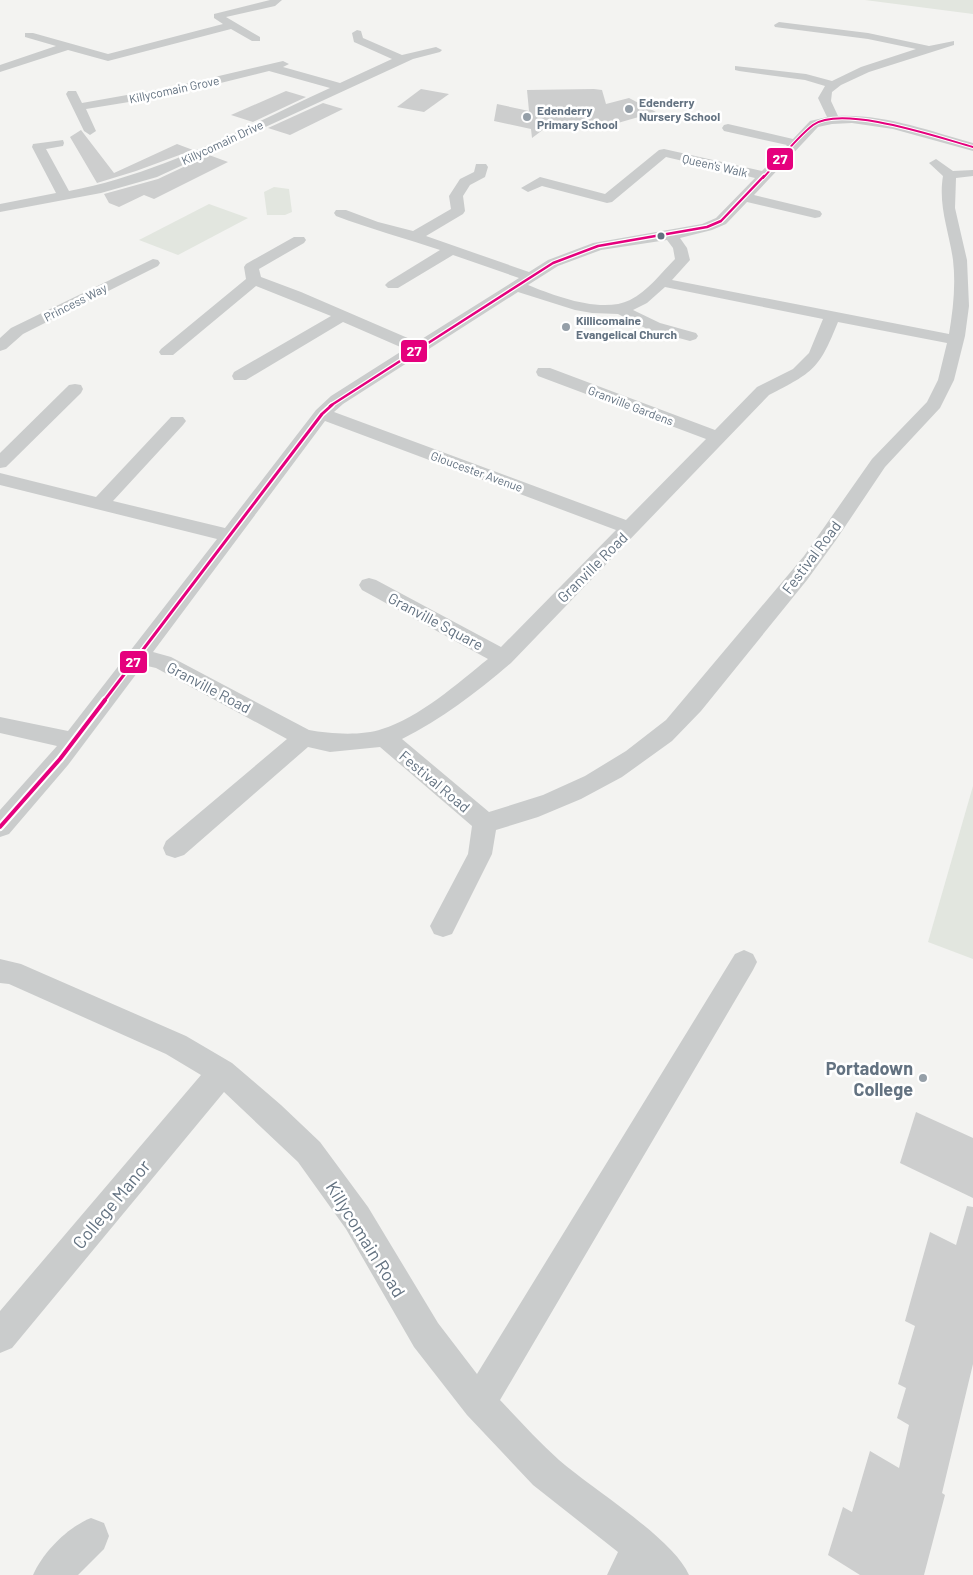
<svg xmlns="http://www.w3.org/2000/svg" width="973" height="1575" font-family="Barlow,sans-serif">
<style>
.green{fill:#e2e6df}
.building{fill:#cdcece}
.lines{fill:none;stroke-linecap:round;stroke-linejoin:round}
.minor{fill:#cacccc;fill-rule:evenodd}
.bus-1-far3-casing{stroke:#fff;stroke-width:4}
.bus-1-far2-casing{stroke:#fff;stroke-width:5}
.bus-1-far1-casing{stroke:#fff;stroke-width:6}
.bus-1-casing{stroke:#fff;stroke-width:8}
.bus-1-far3{stroke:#e5007d;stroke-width:2}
.bus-1-far2{stroke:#e5007d;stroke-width:2.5}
.bus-1-far1{stroke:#e5007d;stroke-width:3}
.bus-1{stroke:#e5007d;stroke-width:4}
.poi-dot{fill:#959fa8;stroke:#fff;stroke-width:2}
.bus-dot{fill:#637281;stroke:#fff;stroke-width:2}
.labels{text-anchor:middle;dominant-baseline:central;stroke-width:5;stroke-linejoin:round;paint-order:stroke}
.far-street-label{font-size:12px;fill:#637281;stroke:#fff}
.far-poi-label{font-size:12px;font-weight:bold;fill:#637281;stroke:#fff;text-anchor:start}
.street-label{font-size:15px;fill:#637281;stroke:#fff}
.near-poi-label{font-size:18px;font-weight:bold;fill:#637281;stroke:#fff;text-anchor:end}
.near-street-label{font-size:18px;fill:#637281;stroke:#fff}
.line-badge{stroke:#fff;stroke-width:2}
.badge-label{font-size:14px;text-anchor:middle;font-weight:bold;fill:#fff}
</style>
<rect width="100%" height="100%" fill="#f3f3f1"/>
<g class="green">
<polygon points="865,0 973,0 973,14"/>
<polygon points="274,187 289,189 292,212 285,215 267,215 264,192"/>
<polygon points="209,204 248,218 178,255 139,240"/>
<polygon points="973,786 973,959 928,942"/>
</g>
<g class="building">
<polygon points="421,89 449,94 424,112 397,107"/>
<polygon points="594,89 602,90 606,104 629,98 656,112 590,131 552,123 532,138 531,129 494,121 497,104 529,111 527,90"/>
<polygon points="286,91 306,97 253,122 231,115"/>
<polygon points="323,103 343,109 290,135 268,128"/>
<polygon points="81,130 114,173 177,144 193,150 136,171 97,183 70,137"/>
<polygon points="209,155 228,162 154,199 144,195 119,207 109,203 104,194 158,179"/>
<polygon points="916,1112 973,1138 973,1198 900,1163"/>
<polygon points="967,1206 973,1207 973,1364 942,1493 945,1495 924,1575 860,1575 828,1555 843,1507 852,1512 870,1451 899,1468 909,1425 897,1418 906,1388 898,1384 915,1326 905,1321 930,1232 956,1245"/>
</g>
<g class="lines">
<g class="minor">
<polygon points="270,0 282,0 275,6 226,17 260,37 260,41 252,41 231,29 108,61 68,50 0,72 0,65 56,46 25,37 25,33 33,33 108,54 223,24 214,18 214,14"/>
<path d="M779,22l89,11 61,13 25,-5v4l-85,27 -28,13 -9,7 -1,9 7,15c47,-2 91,15 135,27v8l-80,-22 -41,-6 -20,1 -14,3 -64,68 66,16 2,3 -2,3 -5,1 -68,-16 -21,22 -14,6 -32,8 7,10 3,12 -18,20 277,54c4,-24 7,-49 4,-74 -4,-29 -15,-54 -10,-84l-14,-13 7,-4 17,12 20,-1v6l-17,2 -1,30 12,52 2,46 -4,30 -11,44 -14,28 -55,59 -49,73 -29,40 -106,131 -29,30 -50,36 -41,22 -43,18 -42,13 -4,24 -40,80 -9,3 -9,-3 -4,-8 38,-72 4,-28 -92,-79 -50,5 -22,-5 -124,108 -9,3 -9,-3 -3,-7 3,-7 121,-102 -131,-71 -13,-3 -75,100 -59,69 -9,3v-27l57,-64 -57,-13v-16l68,14 149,-192 -217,-54v-12l96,24 75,-80h12l3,4 -3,4 -70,76 112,27 91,-118 15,-14 74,-47 -62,-27 -97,58h-12l-2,-4 2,-4 97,-56 -75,-30 -83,69h-12l-2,-3 2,-3 85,-70 -2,-12 2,-3 48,-27h10l2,3 -2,3 -45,26 2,8 40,15 116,50 102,-64 -66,-23 -55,33h-10l-3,-3 3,-3 52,-32c-35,-12 -70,-21 -104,-34l-2,-3 2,-3h10l32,12 35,9 38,-22 -2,-13 11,-17 14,-7 2,-8h10l2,3 -3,10 -15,8 -7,11 2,15 -2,3 -37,22 103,36 19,-12 45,-17 109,-19 14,-6 39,-40 -89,-21 -54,45 -5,1 -65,-17 -14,6 -7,-4 19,-11 65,17 54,-44 5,-1 98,22 25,-26 -63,-14 -2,-3 2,-3 4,-1 65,15 17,-18 17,-4 -9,-19 7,-12 -20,-6 -66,-9 -4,-1v-4l71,8 26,7 29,-14 55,-18 -48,-10 -93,-12 -1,-2zM667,240l6,8 2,11c-14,14 -27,32 -45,41 -28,14 -75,-4 -102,-15l30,-19 43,-16zM665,287l158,32 -14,34 -16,16 -36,18 -42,43 -165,-62h-12l-2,4 2,4 168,63 -80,81 -292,-108 9,-8 175,-112 57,18 17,3 26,1 31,16 41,11 6,-2 2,-3 -2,-3 -36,-10 -27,-13 14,-7zM838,322l109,21 -9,37 -11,22 -55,57 -68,97 -138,164 -40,31 -41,25 -42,19 -54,17 -87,-73c40,-20 74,-46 109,-76l258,-268c45,-23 50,-26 69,-73zM325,421l291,109 -115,117 -125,-67 -7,-2 -7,2 -3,5 3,5 126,69c-30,24 -69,59 -106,70 -20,7 -52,5 -73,1l-138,-73 -18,-5z"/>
<path d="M357,30l4,1 2,7 39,17 34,-8 6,3 -2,2 -27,7 -256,118 -56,16 -101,19v-8l56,-11 -24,-46 1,-3 30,-4 1,3 -1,3 -17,3 23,42c92,-17 176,-64 261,-103l-61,-17 -97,24 -86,14 10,22 -6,4 -6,-4 -18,-37 2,-3h8l6,12 90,-16 111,-26 6,3 -6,3 57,16 52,-24 -38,-17 -2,-9z"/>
<polygon points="153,259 158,260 160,263 158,266 23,334 6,349 0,351 0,338 11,328"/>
<polygon points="75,384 81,385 83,389 81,393 6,467 0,468 0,453 69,385"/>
<path d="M744,950l9,4 4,8 -4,8 -253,430c19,20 38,41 59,60 33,29 114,78 130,115h-82l11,-23 -85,-67 -66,-70 -53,-68 -68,-118 -48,-67 -74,-70 -212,256 -12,5v-42l201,-236 -35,-21 -157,-70 -9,-1v-24l21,5 165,72 46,27 49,42 39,37 48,65 70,116 39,51 258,-420z"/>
<path d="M91,1518l13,5 5,13 -5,13 -26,26h-45c10,-23 35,-48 58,-57z"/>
</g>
<g class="bus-1-far3-casing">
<path id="bus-1-far3" d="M763,178c15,-16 33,-40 50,-53 29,-21 127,13 160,22"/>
</g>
<g class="bus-1-far2-casing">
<polyline id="bus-1-far2" points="330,406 553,263 598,246 707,227 721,221 764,176"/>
</g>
<g class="bus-1-far1-casing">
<polyline id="bus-1-far1" points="104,701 322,414 332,405"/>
</g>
<g class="bus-1-casing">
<polyline id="bus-1" points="0,827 60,759 105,700"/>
</g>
<use href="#bus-1-far3" class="bus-1-far3"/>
<use href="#bus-1-far2" class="bus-1-far2"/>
<use href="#bus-1-far1" class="bus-1-far1"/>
<use href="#bus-1" class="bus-1"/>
</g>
<g class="poi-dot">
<circle cx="629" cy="109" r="5"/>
<circle cx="527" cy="117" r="5"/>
<circle cx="566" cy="327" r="5"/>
<circle cx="923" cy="1078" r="5"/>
</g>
<circle class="bus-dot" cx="661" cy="236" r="4.5"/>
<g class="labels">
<g class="far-street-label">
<text transform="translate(174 89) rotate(-12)">Killycomain Grove</text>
<text transform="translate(222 142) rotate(-25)">Killycomain Drive</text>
<text transform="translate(715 165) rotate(13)">Queen's Walk</text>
<text transform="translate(75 302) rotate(-27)">Princess Way</text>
<text transform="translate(631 405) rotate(21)">Granville Gardens</text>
<text transform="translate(477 471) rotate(20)">Gloucester Avenue</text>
</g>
<g class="far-poi-label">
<text x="639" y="102">Edenderry<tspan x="639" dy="14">Nursery School</tspan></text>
<text x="537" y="110">Edenderry<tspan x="537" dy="14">Primary School</tspan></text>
<text x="576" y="320">Killicomaine<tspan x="576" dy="14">Evangelical Church</tspan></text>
</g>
<g class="street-label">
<text transform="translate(811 557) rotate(-53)">Festival Road</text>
<text transform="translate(592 567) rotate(-45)">Granville Road</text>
<text transform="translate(436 621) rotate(28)">Granville Square</text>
<text transform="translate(209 687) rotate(28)">Granville Road</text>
<text transform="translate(435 781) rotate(40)">Festival Road</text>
</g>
<g class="near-poi-label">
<text x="913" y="1068">Portadown<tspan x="913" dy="21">College</tspan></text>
</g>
<g class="near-street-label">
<text transform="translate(111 1204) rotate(-50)">College Manor</text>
<text transform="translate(366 1239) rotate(58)">Killycomain Road</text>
</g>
</g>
<g class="line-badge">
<rect x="766" y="147" width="28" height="24" rx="5" fill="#e5007d"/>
<rect x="400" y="339" width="28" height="24" rx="5" fill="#e5007d"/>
<rect x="119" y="650" width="29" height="24" rx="5" fill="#e5007d"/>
</g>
<g class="badge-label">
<text x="780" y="164">27</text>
<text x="414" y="356">27</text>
<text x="133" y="667">27</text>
</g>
</svg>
